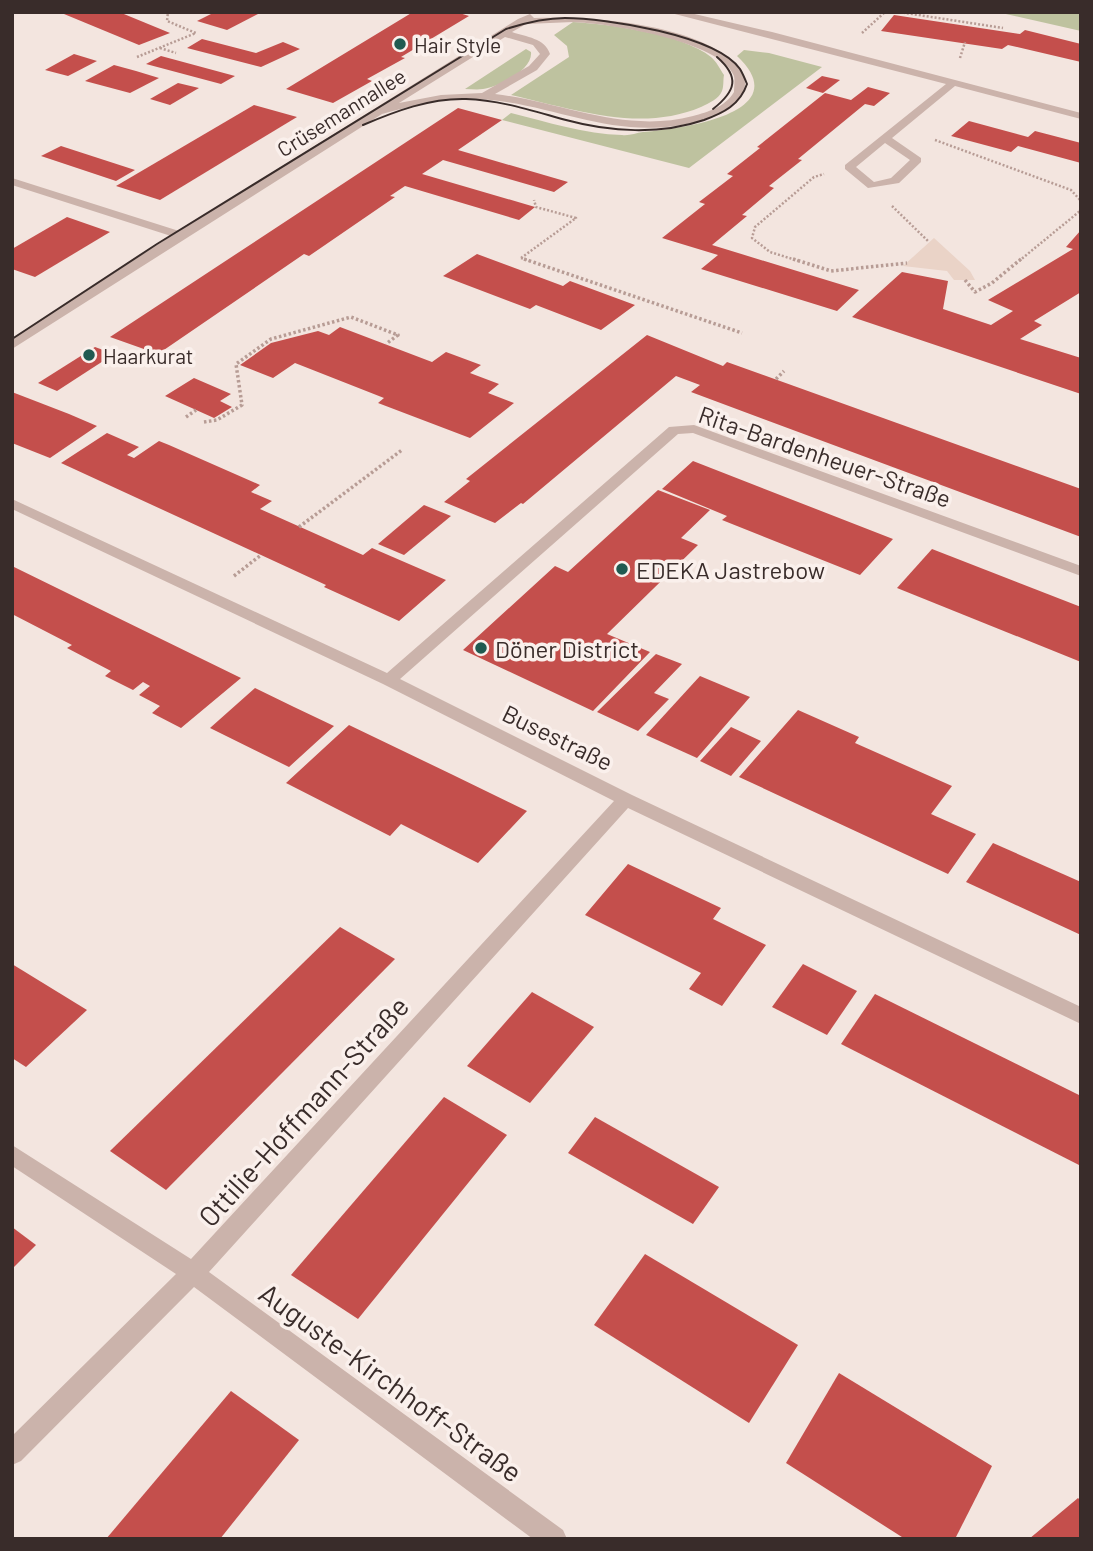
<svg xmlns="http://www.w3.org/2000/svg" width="1093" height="1551" font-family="Barlow,sans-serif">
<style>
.green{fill:#bec29f}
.plaza{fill:#ead3c7}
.building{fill:#c44f4c}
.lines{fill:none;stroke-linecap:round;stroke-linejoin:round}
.path-far1{stroke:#b79c95;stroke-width:2.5;stroke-dasharray:2 2;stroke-linecap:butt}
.path{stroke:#b79c95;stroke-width:3.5;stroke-dasharray:2.5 2.5;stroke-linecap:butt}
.minor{fill:#cbb3ab;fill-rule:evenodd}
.tram{stroke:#392c2a;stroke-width:2}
.poi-dot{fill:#205a51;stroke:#faf0ec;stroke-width:2.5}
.labels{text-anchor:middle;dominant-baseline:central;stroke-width:7;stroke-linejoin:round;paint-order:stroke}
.far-poi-label{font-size:21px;fill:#392c2a;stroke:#faf0ec;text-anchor:start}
.far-street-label{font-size:21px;fill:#392c2a;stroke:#faf0ec}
.street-label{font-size:24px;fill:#392c2a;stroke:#faf0ec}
.poi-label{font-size:24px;fill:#392c2a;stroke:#faf0ec;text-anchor:start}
.near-street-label{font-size:28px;fill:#392c2a;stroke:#faf0ec}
</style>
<rect width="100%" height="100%" fill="#f3e5df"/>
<g class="green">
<polygon points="997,12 1081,12 1081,31"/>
<path d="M573,22c35,2 110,12 138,35 5,4 9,12 13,18 -1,4 0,11 -2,16 -3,8 -13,12 -21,16 -61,26 -128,2 -190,-12l58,-38 -2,-11 -13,-11z"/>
<path d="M526,49l5,3c2,18 -32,35 -48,37 -6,1 -12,0 -18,0z"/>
<path d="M744,50l25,3 53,14 -133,101 -187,-48 9,-7c36,9 74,21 111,22 7,1 14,-2 21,-3 35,-3 156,-18 94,-76z"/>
</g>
<polygon class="plaza" points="934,238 970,271 975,280 954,280 947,271 903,266"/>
<g class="building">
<polygon points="68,12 119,12 170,33 139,45 64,14"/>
<polygon points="215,12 262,12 227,30 197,21"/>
<polygon points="413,12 456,12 469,16 401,57 405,58 367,79 372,81 333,103 286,89"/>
<polygon points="894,15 1020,34 1025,30 1081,44 1081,62 1008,45 1002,49 881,31"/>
<polygon points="202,39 256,53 283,42 300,49 261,67 187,48"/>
<polygon points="74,54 97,61 68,76 45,70"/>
<polygon points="161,56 235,76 221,84 146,64"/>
<polygon points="114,65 136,71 159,78 130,93 85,81"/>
<polygon points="822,76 840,80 823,93 806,88"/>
<polygon points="178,83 199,88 170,105 150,99"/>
<polygon points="868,87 890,93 874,106 865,104 798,159 802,160 769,186 774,188 742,215 747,216 712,245 859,290 837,311 701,269 718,255 662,238 705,204 699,202 733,176 727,174 760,148 757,147 825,93 851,100"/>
<polygon points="254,105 297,117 160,200 116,186"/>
<polygon points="458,108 502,120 458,150 568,182 554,192 443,160 422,174 535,207 519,220 405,186 390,196 395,197 309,256 304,254 158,354 110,337"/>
<polygon points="969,121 1028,137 1035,131 1081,143 1081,163 1018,146 1011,152 951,136"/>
<polygon points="61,146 135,170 116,181 41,156"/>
<polygon points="67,217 110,232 35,277 12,269 12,249"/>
<polygon points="1081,230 1081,292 1034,321 1042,325 1020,339 1081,358 1081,394 852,317 902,272 948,281 943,309 991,325 1013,311 988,300 1073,249 1066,247"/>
<polygon points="477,254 563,286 570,281 635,305 601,330 536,305 530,309 443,276"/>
<polygon points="340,327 432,362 446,352 481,365 470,373 499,384 488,393 514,403 470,438 378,403 384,398 295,363 273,378 240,365 271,343 318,331 329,335"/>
<polygon points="647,335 723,366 727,362 1081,489 1081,537 691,392 700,385 676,376 523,504 521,503 495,523 444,502 470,481 466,479"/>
<polygon points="95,347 114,354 57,391 38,383"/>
<polygon points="194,378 231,394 220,401 232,407 214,418 165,396"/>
<polygon points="12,392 69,414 97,426 50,458 12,443"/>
<polygon points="107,433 139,447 127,455 134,458 159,441 169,445 260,485 251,492 272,501 260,509 363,555 372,548 446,580 399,621 324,587 326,585 61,463"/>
<polygon points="693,461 757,486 893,539 860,575 722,520 727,516 662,489"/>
<polygon points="658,490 710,510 681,538 698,545 607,634 650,652 593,711 463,650 555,566 568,572"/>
<polygon points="424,505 451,516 404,555 378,544"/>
<polygon points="932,549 1081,607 1081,662 897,588"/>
<polygon points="12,566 112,615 241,678 181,728 152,713 160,706 139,695 150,686 143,682 133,690 105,676 111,671 67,648 72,645 12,614"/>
<polygon points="656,654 682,664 654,693 669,699 638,731 597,712"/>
<polygon points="700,676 750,697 697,758 646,735"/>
<polygon points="255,688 294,707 334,726 289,767 210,728"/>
<polygon points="798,710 859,737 855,743 952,786 931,814 976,834 948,874 739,777"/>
<polygon points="349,725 451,774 527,811 478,863 401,824 390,836 286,783"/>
<polygon points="731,727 761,741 731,776 700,761"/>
<polygon points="993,843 1081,882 1081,935 966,882"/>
<polygon points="628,864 721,908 713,919 766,945 722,1006 689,989 701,973 585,915"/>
<polygon points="340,927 395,959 166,1190 110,1151"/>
<polygon points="12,964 87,1010 26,1067 12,1058"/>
<polygon points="803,964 857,991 827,1035 772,1007"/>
<polygon points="532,992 594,1027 530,1103 467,1066"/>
<polygon points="875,994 1081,1096 1081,1166 841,1044"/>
<polygon points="444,1097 507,1135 358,1319 291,1275"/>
<polygon points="595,1117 719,1187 693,1224 568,1153"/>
<polygon points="12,1227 36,1245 12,1269"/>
<polygon points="645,1254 798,1345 749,1423 594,1325"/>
<polygon points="839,1373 992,1466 955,1539 905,1539 786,1463"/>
<polygon points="231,1391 299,1440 220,1539 106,1539"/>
<polygon points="1078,1498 1081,1501 1081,1539 1029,1539"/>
</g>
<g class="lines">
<g class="path-far1">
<polyline points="899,12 1003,28"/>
<polyline points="862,33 885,12"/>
<polyline points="160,48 176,53"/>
<polyline points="137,57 196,33 167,21 168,12"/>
<polyline points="960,58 965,42"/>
<polyline points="935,140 1071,190 1081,201"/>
<polyline points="892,206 929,242"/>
<polyline points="521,258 530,261"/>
<polyline points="521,258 576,218 536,207 534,200"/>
<polyline points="799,261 770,252 752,238 755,227 814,177 824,174"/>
<polyline points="1019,261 1080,211 1081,203"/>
</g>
<g class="path">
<polyline points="524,259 742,333"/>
<polyline points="793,259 831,271 907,263"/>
<polyline points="965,280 975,292 992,283 1021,259"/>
<polyline points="776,379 784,371"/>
<polyline points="186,417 196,410"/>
<polyline points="204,422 217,420 242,405 236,364 271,339 351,317 398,335 386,344"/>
<polyline points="299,527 402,450"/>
<polyline points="234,576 261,555"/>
</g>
<g class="minor">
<path d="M667,12h19l86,20 309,81v6l-126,-33 -63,52 29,20v4l-22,21 -31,5 -23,-19v-4l101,-81zM885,143l25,17 -19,18 -17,4 -18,-15z"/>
<path d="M530,14l4,4c56,-2 169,5 206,51 8,10 6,24 -3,33 -9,11 -24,15 -37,19 -84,22 -139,-16 -219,-22 -33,-2 -67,6 -99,15l-370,235v-10l159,-103 -159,-51v-7l167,53 339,-212zM573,22c33,1 149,19 161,54 1,4 0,12 0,16 -9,15 -26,20 -41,24 -69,18 -131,-14 -198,-22l42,-24 13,-16c-5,-16 -24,-17 -38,-22l14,-8zM505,37l28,8 7,9 -11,12 -47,27 -41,2 -42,8z"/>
<polygon points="694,425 1081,566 1081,576 693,433 678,434 400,679 632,795 1081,1007 1081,1024 628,808 209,1272 563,1530 567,1539 533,1539 194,1287 21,1461 12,1465 12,1436 176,1274 12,1166 12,1145 191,1259 614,801 383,684 12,509 12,499 387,673 669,427"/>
</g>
<g class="tram">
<path d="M713,109c23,-18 27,-32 4,-52"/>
<path d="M12,339l145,-95 349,-215c19,-6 39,-11 59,-11 40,0 151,17 175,51 3,5 5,10 7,15 -7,21 -24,29 -43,36 -44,15 -94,12 -138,0 -33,-9 -66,-20 -100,-21 -36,-1 -70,12 -103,26"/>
</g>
</g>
<g class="poi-dot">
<circle cx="400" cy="44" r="7"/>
<circle cx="89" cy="355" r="7"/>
<circle cx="622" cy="569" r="7"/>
<circle cx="481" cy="648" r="7"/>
</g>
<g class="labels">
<g class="far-poi-label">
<text x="414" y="44">Hair Style</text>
<text x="103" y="355">Haarkurat</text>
</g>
<g class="far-street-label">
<text transform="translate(341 112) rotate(-32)">Crüsemannallee</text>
</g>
<g class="street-label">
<text transform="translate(825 456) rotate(19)">Rita-Bardenheuer-Straße</text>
<text transform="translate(558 737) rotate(26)">Busestraße</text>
</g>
<g class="poi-label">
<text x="636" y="569">EDEKA Jastrebow</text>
<text x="495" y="648">Döner District</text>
</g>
<g class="near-street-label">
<text transform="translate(303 1111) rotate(-48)">Ottilie-Hoffmann-Straße</text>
<text transform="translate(391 1382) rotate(36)">Auguste-Kirchhoff-Straße</text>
</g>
</g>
<rect width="1093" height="1551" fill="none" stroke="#392c2a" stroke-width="28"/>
</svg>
